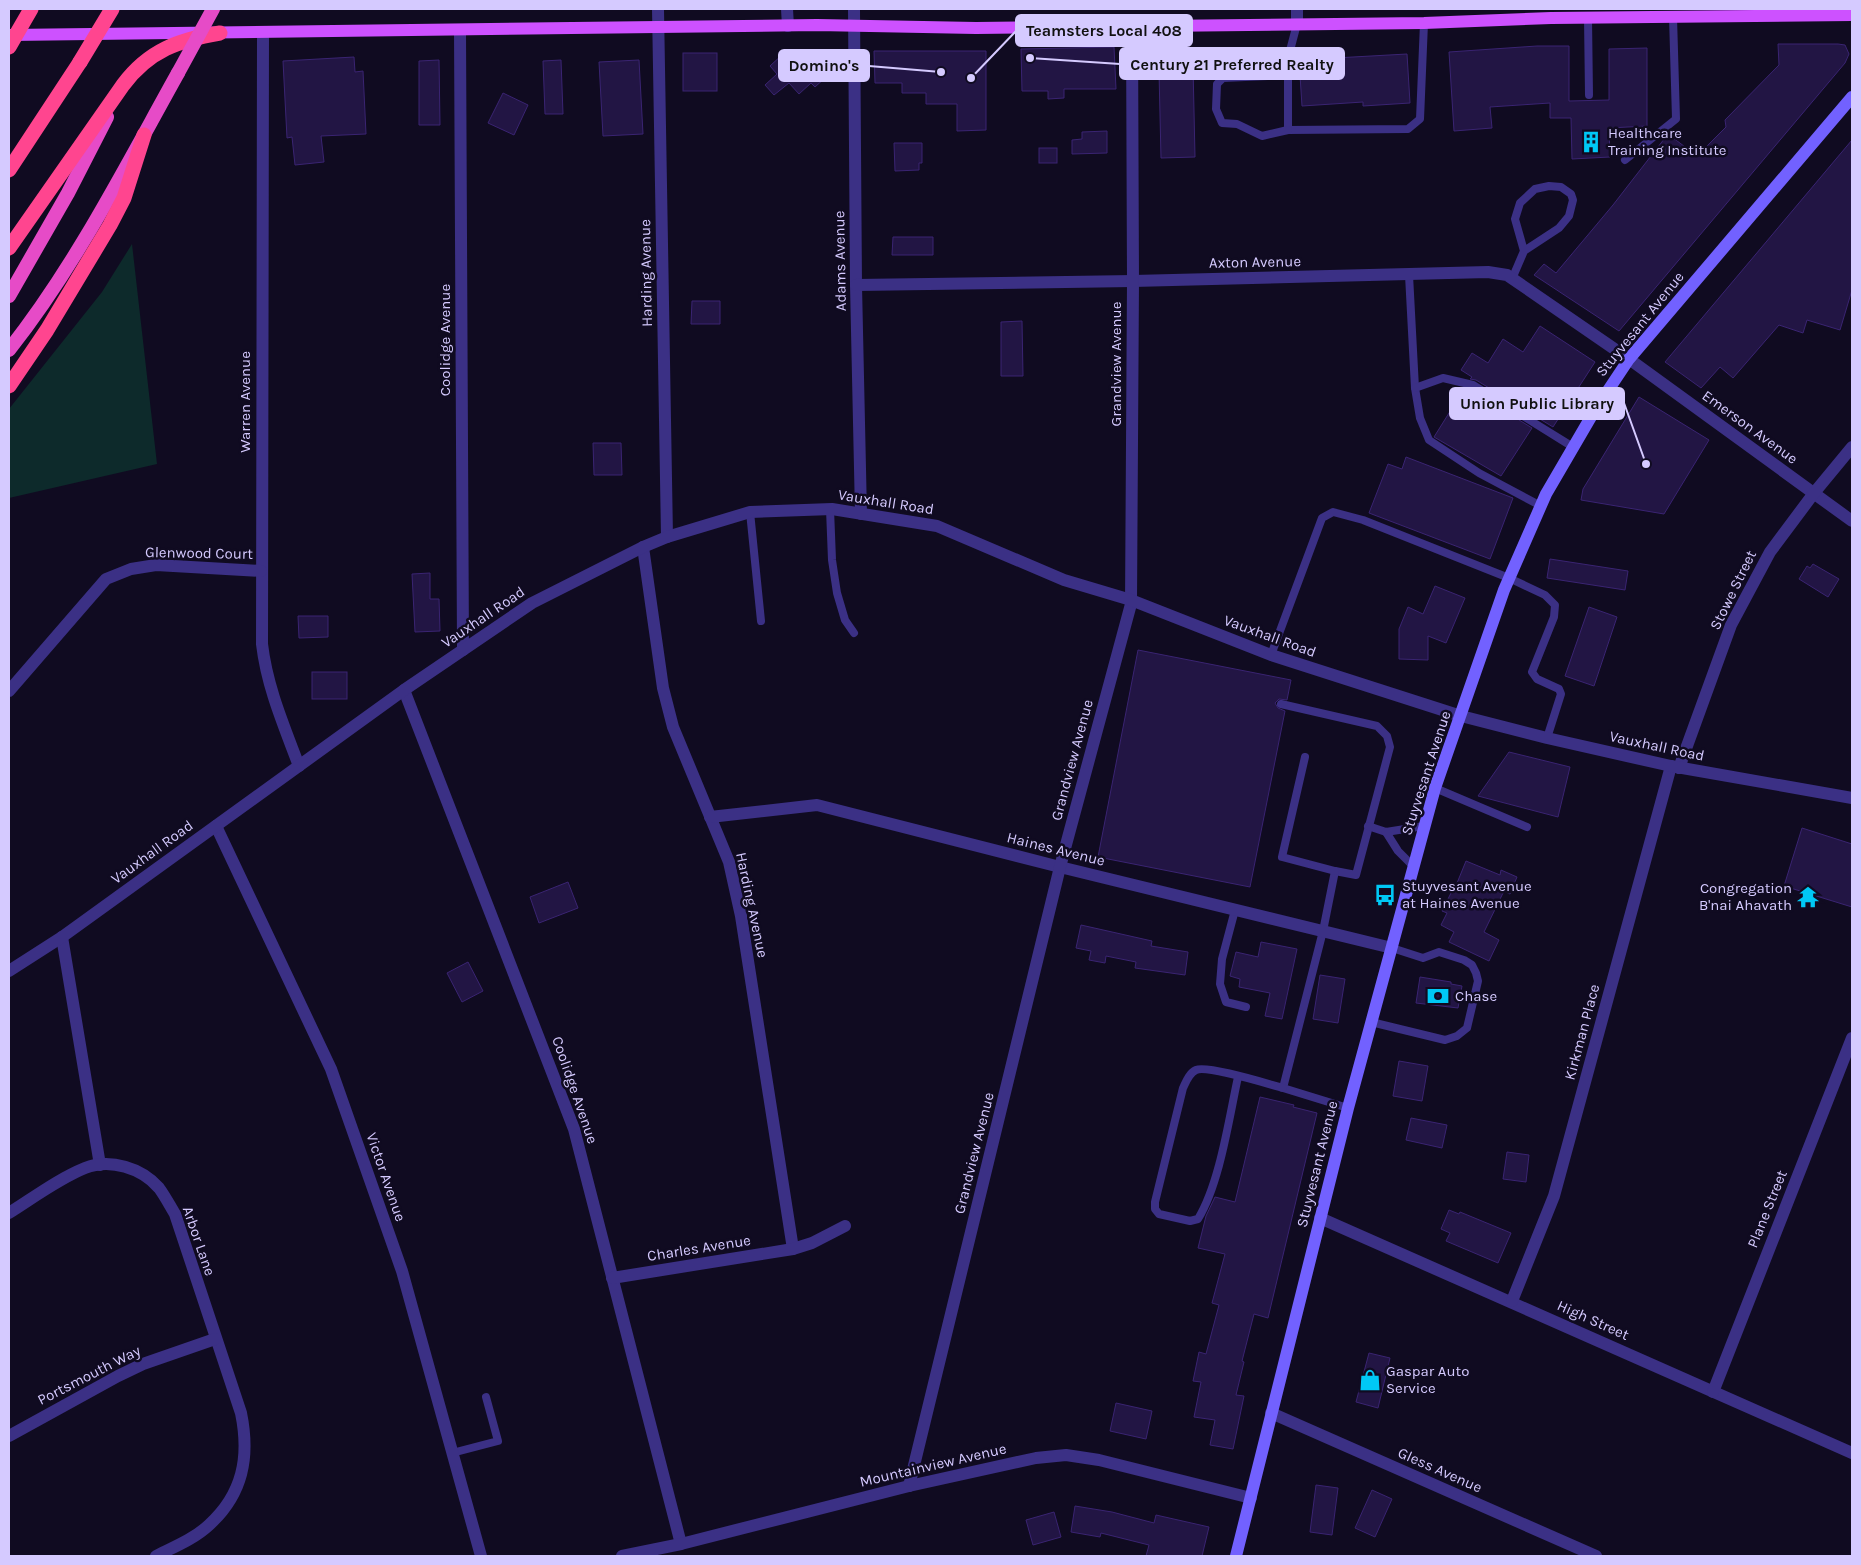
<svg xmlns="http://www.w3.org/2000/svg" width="1861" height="1565" font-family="Karla,sans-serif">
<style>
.green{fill:#0d2a2b}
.building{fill:#221544;stroke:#3a2472}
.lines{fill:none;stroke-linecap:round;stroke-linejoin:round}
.service{stroke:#3b3085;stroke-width:8}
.minor{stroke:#3b3085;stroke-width:12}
.tertiary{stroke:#3b3085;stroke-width:12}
.secondary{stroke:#7261ff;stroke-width:12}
.primary{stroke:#cd51ff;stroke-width:12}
.trunk{stroke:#e64bc7;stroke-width:14}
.motorway{stroke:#ff458f;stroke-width:15}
.trunk-bridge{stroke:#e64bc7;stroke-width:14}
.motorway-bridge{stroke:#ff458f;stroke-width:15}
.labels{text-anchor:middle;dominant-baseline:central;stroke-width:5;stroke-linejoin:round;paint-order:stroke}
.poi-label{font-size:15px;fill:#d5caff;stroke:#100b21;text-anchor:start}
.street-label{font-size:15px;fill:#d5caff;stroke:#100b21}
.leader{fill:none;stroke:#d5caff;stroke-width:2}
.callout-dot{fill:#d5caff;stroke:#100b21;stroke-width:2}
.callout{fill:#d5caff;stroke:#d5caff;stroke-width:2}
.callout-label{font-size:16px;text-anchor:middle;font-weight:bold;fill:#111}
</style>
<rect width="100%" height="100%" fill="#100b21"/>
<polygon class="green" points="132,244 157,464 9,498 9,409 102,292"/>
<g class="building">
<polygon points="1778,44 1838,44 1845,45 1849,54 1845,63 1619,331 1534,275 1544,264 1556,273 1613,205 1668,134 1697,156 1726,127 1725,120 1779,65"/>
<polygon points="1537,46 1569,46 1569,101 1609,100 1609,49 1647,48 1647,126 1609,128 1610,157 1572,159 1571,118 1550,118 1550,103 1490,107 1492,128 1454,131 1449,52"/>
<polygon points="1114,47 1116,89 1064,89 1064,98 1048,99 1048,91 1022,91 1021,49"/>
<polygon points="874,51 986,51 986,130 957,131 957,104 926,104 926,93 902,93 902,83 875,83"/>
<rect x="683" y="53" width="34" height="38"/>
<polygon points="795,53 807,67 822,53 836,68 815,87 811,83 799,94 789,83 774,95 765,85 777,74 770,66 783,54 787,60"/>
<polygon points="1407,54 1410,103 1363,106 1363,102 1302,106 1299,60"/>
<polygon points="354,57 355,72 363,71 366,134 321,136 324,162 295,165 292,137 287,138 283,61"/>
<polygon points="439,60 440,125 419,125 419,61"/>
<polygon points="561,60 563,114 545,114 543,61"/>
<polygon points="639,60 643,134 603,136 599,62"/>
<polygon points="1170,65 1193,66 1195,157 1161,158 1159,72"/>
<polygon points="503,93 528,105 514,135 488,123"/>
<polygon points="1107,131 1107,153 1072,154 1072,140 1082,139 1082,132"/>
<polygon points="1852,140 1852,290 1840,330 1807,320 1803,333 1779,325 1733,378 1720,367 1701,388 1665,362"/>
<polygon points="894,143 922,143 922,163 919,163 919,170 895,171"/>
<rect x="1039" y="148" width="18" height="15"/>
<polygon points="893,237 933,237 933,255 892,255"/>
<polygon points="692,301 720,301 720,324 691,324"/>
<polygon points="1022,321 1023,376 1001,376 1001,322"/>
<polygon points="1540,326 1595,362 1553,427 1476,380 1470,379 1472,377 1461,370 1472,353 1488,363 1503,339 1523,352"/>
<polygon points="1464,389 1471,390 1532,428 1501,476 1434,437"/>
<polygon points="1639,397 1709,440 1664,514 1581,500 1583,489"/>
<polygon points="593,443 621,443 622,475 594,475"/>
<polygon points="1406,457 1513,498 1490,559 1369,513 1388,464 1402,469"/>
<polygon points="1550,559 1628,571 1625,590 1547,578"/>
<polygon points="1813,564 1839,579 1828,597 1799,579 1807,566 1810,568"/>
<polygon points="430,573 430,599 439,599 440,631 415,632 412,574"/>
<polygon points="1435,586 1465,598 1446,643 1428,636 1428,660 1399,659 1399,629 1408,607 1423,614"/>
<polygon points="1589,607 1617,617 1594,686 1565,676"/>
<polygon points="298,616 328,616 328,637 299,638"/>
<polygon points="1138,650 1291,680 1287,700 1279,699 1275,703 1278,708 1285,711 1250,887 1098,857"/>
<rect x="312" y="672" width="35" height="27"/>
<polygon points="1509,752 1570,767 1558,817 1478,796"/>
<polygon points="1802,828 1852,844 1852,907 1784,886"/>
<polygon points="1466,861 1500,875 1501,870 1517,877 1510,894 1504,891 1484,932 1499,940 1489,961 1449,942 1454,932 1441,925 1447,913 1442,911 1454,887 1455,888"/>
<polygon points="568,882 578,908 539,923 530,897"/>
<polygon points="1081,925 1152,941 1151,946 1188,952 1185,975 1135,968 1136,962 1106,956 1105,963 1089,960 1091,951 1076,948"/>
<polygon points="1261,942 1297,949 1282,1019 1265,1016 1270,993 1239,987 1240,979 1230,976 1236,952 1258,957"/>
<polygon points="468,962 483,991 462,1002 447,973"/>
<polygon points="1320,975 1345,979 1338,1023 1313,1019"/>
<polygon points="1420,977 1451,982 1451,984 1462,986 1458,1008 1416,1003"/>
<polygon points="1399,1061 1428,1066 1422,1101 1393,1096"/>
<polygon points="1260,1097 1294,1105 1293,1107 1317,1113 1268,1318 1254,1314 1242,1361 1244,1362 1236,1395 1244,1396 1233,1449 1210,1445 1215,1420 1194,1417 1201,1382 1193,1381 1199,1352 1206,1354 1219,1305 1212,1303 1225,1254 1198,1248 1206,1216 1215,1197 1235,1202"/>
<polygon points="1411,1118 1447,1125 1442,1148 1406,1140"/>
<polygon points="1507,1152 1529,1155 1526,1182 1503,1179"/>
<polygon points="1449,1210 1459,1214 1460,1212 1511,1233 1498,1263 1446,1241 1450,1233 1441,1229"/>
<polygon points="1369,1353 1390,1358 1378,1408 1356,1402"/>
<polygon points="1116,1403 1152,1411 1146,1439 1110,1431"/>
<polygon points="1316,1485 1338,1488 1332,1535 1310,1532"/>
<polygon points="1372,1490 1392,1499 1375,1537 1355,1528"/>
<polygon points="1075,1506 1112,1512 1154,1523 1156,1515 1209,1527 1202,1556 1146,1556 1149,1545 1101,1533 1100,1537 1071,1532"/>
<polygon points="1054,1512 1061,1537 1033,1545 1026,1520"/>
</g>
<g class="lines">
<g class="service">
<polyline points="1588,18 1589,95"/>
<polyline points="1297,24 1288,58 1288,130 1408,129 1420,119 1424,23"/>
<polyline points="1268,76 1223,78 1217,84 1216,109 1222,123 1237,124 1262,136 1288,130"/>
<polyline points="1625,160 1676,119 1673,17"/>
<polyline points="1409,275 1415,388 1420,418 1429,440 1479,473 1541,506"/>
<polyline points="1512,279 1524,251 1559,228 1569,216 1573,200 1571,194 1561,187 1549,186 1535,189 1520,203 1515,219 1524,251"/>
<polyline points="1415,388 1443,378 1473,385 1573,447"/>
<polyline points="830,509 832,560 837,593 845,620 854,633"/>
<polyline points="750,512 761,621"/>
<polyline points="1271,655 1322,518 1333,512 1363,520 1509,578 1545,595 1555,605 1554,617 1532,672 1537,679 1559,689 1561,694 1547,738"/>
<polyline points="1281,704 1377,726 1387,736 1390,747 1356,875 1335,871 1323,931 1283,1088 1348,1108"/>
<polyline points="1305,757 1282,857 1335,871"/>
<polyline points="1435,788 1527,827"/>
<polyline points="1368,826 1386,832 1424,826"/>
<polyline points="1386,832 1398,851 1414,867"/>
<polyline points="1235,910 1222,959 1220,984 1226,1002 1246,1007"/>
<polyline points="1371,1022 1445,1040 1457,1036 1467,1028 1478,981 1476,973 1472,965 1464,960 1439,952 1423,958 1392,948"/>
<path d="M1238,1077c-9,41 -18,106 -40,142l-8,2 -31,-7 -4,-5v-7l28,-114c3,-6 6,-15 13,-18 11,-5 72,14 87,18"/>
<polyline points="452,1453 498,1441 486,1397"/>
</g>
<g class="minor">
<polyline points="658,9 667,537"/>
<polyline points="787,9 788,26"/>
<polyline points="854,9 856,285 861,514"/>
<polyline points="1297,9 1297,24"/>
<polyline points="460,30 463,650"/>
<path d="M263,32l-1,612c5,43 22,82 37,122"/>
<polyline points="856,285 1133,281 1488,272 1507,275 1629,359 1852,521"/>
<polyline points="643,547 663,688 673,727 729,862 741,916 793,1249"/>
<polyline points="404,690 574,1129 681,1544"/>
<polyline points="9,691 106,579 131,569 156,565 261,571"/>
<polyline points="1679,768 1731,625 1770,552 1814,493 1852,447"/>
<polyline points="710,817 817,805 1060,867 1392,948"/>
<polyline points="216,826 331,1069 402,1271 481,1556"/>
<polyline points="62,937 100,1165"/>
<path d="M9,1213c24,-15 49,-34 76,-45 25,-10 57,0 74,20 6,8 11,18 16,26l66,199c9,44 2,81 -32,112 -15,14 -35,22 -53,31"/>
<polyline points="1320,1218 1852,1453"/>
<polyline points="612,1278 793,1249 812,1243 845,1226"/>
<polyline points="1512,1301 1554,1196 1671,766"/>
<polyline points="1713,1392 1852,1038"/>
<polyline points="1271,1413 1596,1556"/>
<polyline points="9,1436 118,1376 143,1364 215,1339"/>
<polyline points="909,1486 1060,867 1131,604 1133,281 1132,26"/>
<polyline points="622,1556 681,1544 909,1486 1036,1458 1066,1455 1099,1460 1251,1498"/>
</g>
<polyline class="tertiary" points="9,971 62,937 404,690 532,603 643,547 667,537 750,512 832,509 937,526 1064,580 1131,600 1271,655 1461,716 1547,738 1671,766 1852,798"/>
<polyline class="secondary" points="1236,1556 1348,1108 1435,788 1504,590 1546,494 1595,410 1629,359 1852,97"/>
<polyline class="primary" points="9,35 817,25 976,28 1424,23 1551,18 1852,15"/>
<g class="trunk">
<polyline points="9,296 68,193 107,117"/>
<path d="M9,350c67,-85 116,-182 169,-277"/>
</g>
<g class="motorway">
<polyline points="9,170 80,62"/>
<path d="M9,248l114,-163c26,-35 56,-45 97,-52"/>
<polyline points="9,386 47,330 110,225 124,198 144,135"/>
</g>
<polyline class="trunk-bridge" points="178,73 213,9"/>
<g class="motorway-bridge">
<polyline points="9,47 31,9"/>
<polyline points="80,62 112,9"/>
</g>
</g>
<defs>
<g id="building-bare" transform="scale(1.725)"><path d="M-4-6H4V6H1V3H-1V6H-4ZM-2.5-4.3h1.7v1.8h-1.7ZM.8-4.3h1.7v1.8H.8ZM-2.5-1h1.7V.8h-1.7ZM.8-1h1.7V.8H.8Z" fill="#00c8f5" stroke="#100b21" stroke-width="2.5" paint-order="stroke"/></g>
<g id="bus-bare" transform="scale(1.725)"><path d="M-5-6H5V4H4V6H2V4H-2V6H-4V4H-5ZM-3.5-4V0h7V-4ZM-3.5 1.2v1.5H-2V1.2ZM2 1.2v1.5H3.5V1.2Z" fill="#00c8f5" stroke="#100b21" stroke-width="2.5" paint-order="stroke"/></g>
<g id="temple-bare" transform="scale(1.725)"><path d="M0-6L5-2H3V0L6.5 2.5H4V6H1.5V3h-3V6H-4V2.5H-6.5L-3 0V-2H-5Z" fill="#00c8f5" stroke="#100b21" stroke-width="2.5" paint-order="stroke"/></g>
<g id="bank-bare" transform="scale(1.725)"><path d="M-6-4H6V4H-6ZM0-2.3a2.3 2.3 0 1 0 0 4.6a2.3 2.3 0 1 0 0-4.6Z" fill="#00c8f5" stroke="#100b21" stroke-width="2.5" paint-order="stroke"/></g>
<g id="shop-bare" transform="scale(1.725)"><path d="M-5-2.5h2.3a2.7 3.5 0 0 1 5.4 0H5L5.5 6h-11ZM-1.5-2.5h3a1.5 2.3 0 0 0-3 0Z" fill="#00c8f5" stroke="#100b21" stroke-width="2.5" paint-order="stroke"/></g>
</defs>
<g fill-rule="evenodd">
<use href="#building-bare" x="1591" y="142"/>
<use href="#bus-bare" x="1385" y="895"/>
<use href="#temple-bare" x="1808" y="897"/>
<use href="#bank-bare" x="1438" y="996"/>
<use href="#shop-bare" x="1370" y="1380"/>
</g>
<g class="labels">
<g class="poi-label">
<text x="1608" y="133">Healthcare<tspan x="1608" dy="17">Training Institute</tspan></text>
<text x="1402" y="886">Stuyvesant Avenue<tspan x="1402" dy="17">at Haines Avenue</tspan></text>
<text x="1792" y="888" text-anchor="end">Congregation<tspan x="1792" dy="17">B'nai Ahavath</tspan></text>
<text x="1455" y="996">Chase</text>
<text x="1386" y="1371">Gaspar Auto<tspan x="1386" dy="17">Service</tspan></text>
</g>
<g class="street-label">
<text transform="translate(840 261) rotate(-91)">Adams Avenue</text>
<text transform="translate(1255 262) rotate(-1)">Axton Avenue</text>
<text transform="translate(646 273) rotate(-91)">Harding Avenue</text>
<text transform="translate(1640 324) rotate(-51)">Stuyvesant Avenue</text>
<text transform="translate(445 340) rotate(-90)">Coolidge Avenue</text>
<text transform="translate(1116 364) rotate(-90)">Grandview Avenue</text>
<text transform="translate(245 402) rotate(-90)">Warren Avenue</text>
<text transform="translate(1750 427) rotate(36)">Emerson Avenue</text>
<text transform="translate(886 502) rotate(9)">Vauxhall Road</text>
<text transform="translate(199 553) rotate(1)">Glenwood Court</text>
<text transform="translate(1733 590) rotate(-64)">Stowe Street</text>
<text transform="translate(483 617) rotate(-34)">Vauxhall Road</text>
<text transform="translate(1270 636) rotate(20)">Vauxhall Road</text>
<text transform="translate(1657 746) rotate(12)">Vauxhall Road</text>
<text transform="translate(1072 760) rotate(-75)">Grandview Avenue</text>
<text transform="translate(1426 773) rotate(-72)">Stuyvesant Avenue</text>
<text transform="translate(1056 849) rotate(14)">Haines Avenue</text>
<text transform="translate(152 852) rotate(-36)">Vauxhall Road</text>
<text transform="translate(752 905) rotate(78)">Harding Avenue</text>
<text transform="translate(1582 1032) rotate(-75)">Kirkman Place</text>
<text transform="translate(575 1090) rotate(71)">Coolidge Avenue</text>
<text transform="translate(974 1153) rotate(-76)">Grandview Avenue</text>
<text transform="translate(1317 1164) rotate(-76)">Stuyvesant Avenue</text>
<text transform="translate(386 1177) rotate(71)">Victor Avenue</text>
<text transform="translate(1767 1209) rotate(-68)">Plane Street</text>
<text transform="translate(199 1241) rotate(71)">Arbor Lane</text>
<text transform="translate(699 1248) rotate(-9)">Charles Avenue</text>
<text transform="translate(1593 1320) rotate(24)">High Street</text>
<text transform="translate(89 1375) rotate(-27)">Portsmouth Way</text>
<text transform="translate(933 1465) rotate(-13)">Mountainview Avenue</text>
<text transform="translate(1440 1470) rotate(24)">Gless Avenue</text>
</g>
</g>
<path class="leader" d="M971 78L1016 31M1030 58L1120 64M941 72L869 66M1646 464L1624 403"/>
<g class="callout-dot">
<circle cx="971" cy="78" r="5"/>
<circle cx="1030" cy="58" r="5"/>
<circle cx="941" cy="72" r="5"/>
<circle cx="1646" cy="464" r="5"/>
</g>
<g class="callout">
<rect x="1016" y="15" width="176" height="31" rx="5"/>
<rect x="1120" y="48" width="224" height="31" rx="5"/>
<rect x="779" y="50" width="90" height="31" rx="5"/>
<rect x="1450" y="388" width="174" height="31" rx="5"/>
</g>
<g class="callout-label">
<text x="1104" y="36">Teamsters Local 408</text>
<text x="1232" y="70">Century 21 Preferred Realty</text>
<text x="824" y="71">Domino's</text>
<text x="1537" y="409">Union Public Library</text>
</g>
<rect width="1861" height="1565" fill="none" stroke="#d5caff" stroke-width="20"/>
</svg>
